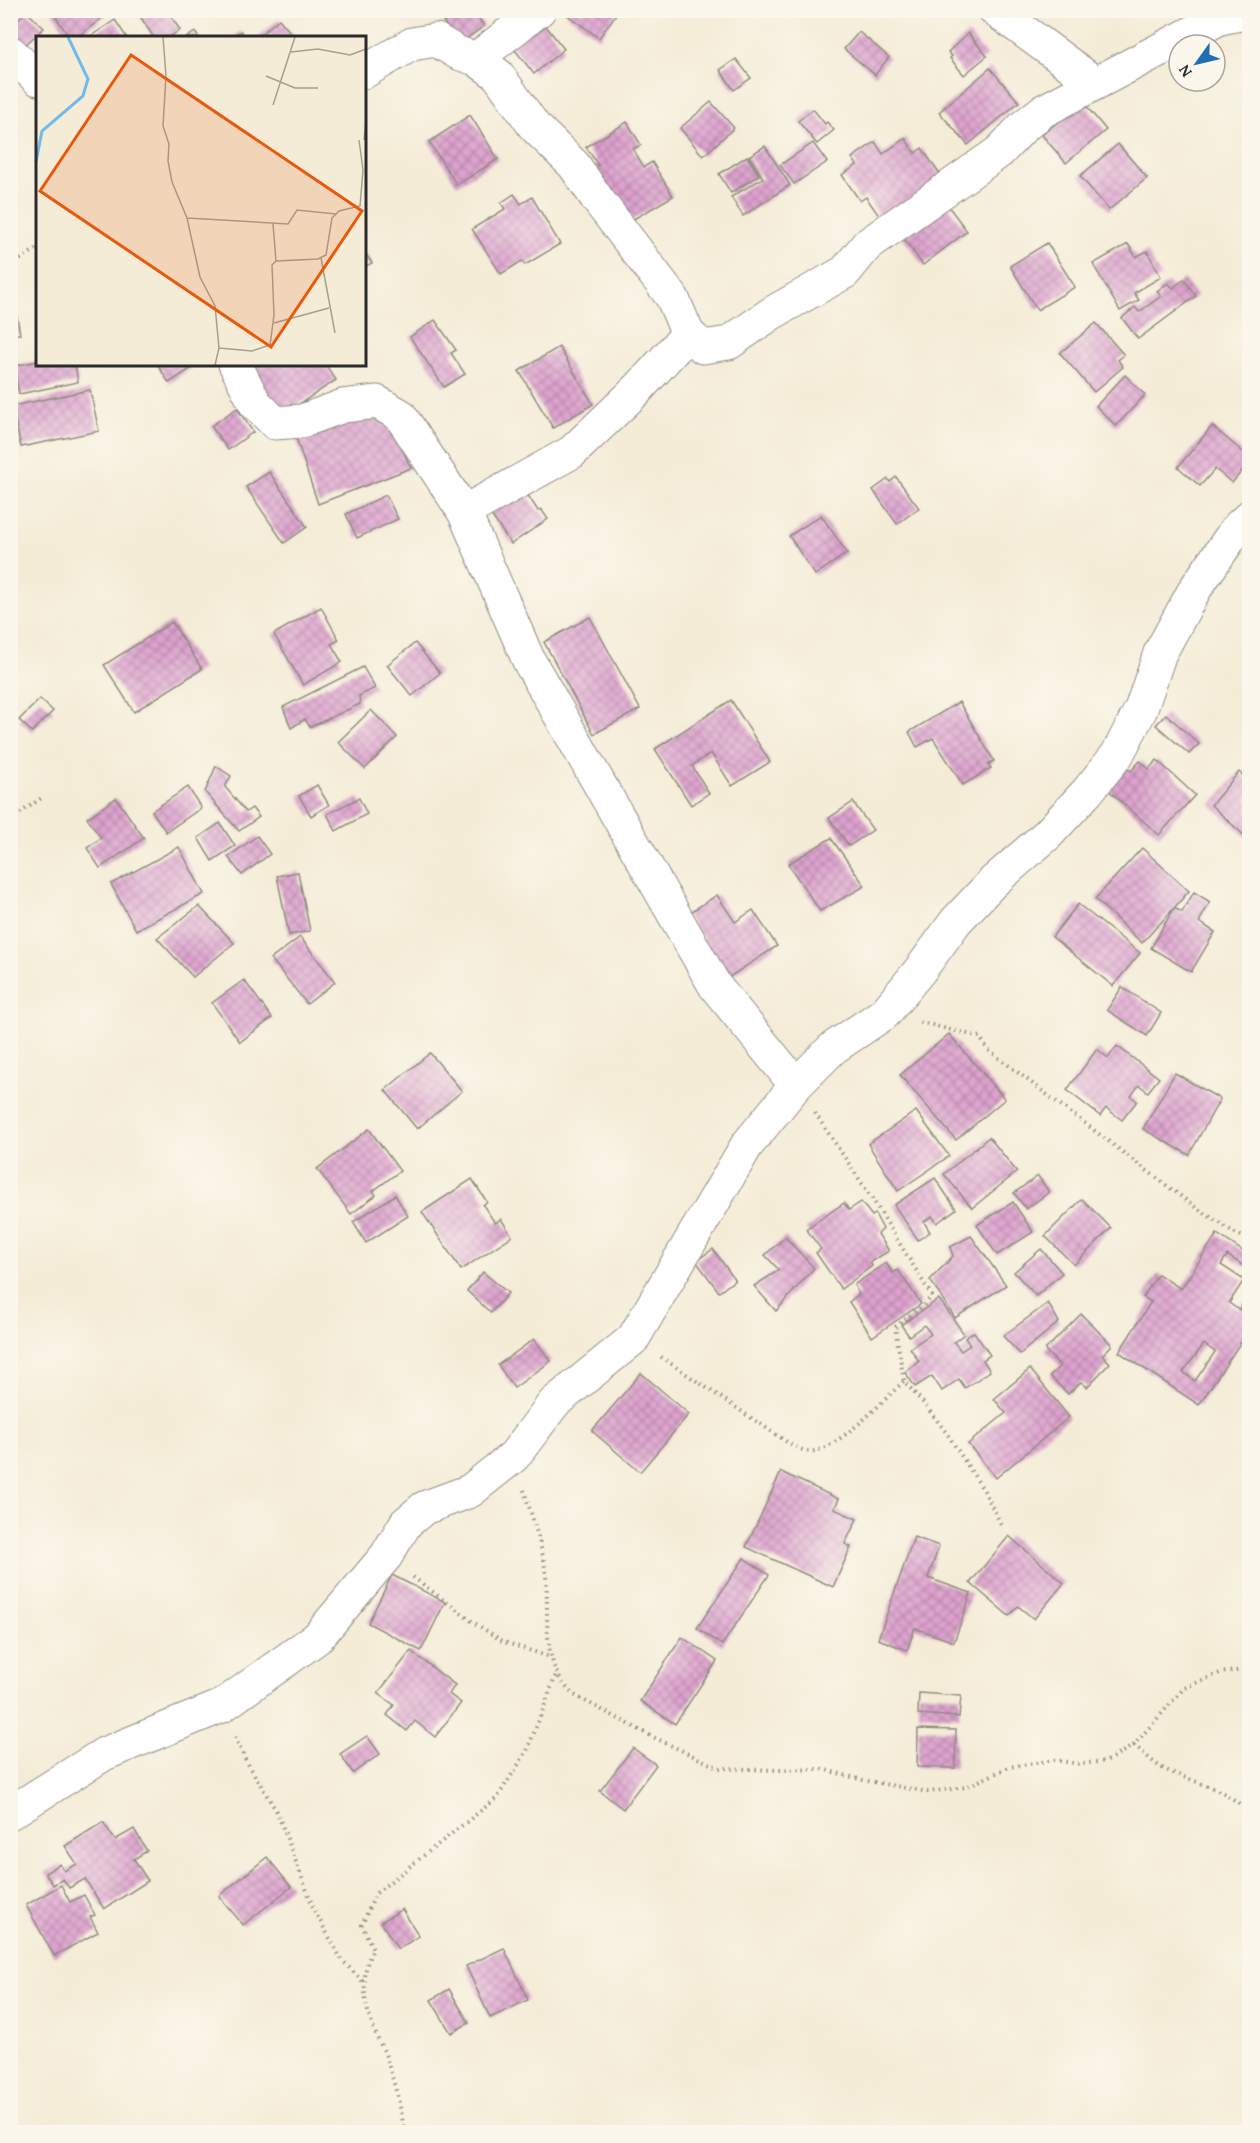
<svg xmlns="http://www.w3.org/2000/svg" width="1260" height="2143" font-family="'Gentium Book Plus',serif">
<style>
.building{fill:url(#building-cross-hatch);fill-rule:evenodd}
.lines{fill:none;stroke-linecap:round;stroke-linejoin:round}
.minor-casing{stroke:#908c81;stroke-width:35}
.path{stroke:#908c81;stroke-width:4;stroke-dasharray:1.5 4.5;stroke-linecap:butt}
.minor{stroke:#fff;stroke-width:33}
.inset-river{fill:none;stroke:#70bbe9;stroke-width:3}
.inset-road{fill:none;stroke:#a49f92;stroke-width:1.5}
.view{fill:#e8590c;fill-opacity:0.15;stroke:#e8590c;stroke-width:3}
.inset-edge{fill:none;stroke:#2b2b2b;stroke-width:3}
</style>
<defs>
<pattern id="building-cross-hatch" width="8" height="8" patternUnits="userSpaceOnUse" patternTransform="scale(1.5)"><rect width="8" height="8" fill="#dea3cf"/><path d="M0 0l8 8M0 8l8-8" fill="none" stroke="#b485a8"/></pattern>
</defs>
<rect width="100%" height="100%" fill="#fbf7ec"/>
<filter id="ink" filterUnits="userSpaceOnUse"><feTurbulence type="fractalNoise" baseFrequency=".0167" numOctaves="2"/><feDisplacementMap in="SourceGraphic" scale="12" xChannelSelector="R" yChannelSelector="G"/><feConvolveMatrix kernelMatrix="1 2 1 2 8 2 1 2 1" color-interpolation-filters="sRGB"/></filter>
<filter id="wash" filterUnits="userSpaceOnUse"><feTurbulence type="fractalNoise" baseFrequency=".008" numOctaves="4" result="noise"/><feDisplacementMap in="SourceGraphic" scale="24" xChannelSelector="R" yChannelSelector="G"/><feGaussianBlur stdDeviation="1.35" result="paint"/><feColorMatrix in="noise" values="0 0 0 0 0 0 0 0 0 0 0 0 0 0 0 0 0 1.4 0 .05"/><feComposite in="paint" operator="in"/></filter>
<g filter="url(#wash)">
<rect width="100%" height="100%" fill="#f4ecd7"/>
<g id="blocks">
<g class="building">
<polygon points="51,10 105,10 107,14 76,38 70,38"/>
<polygon points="136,10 167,10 180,30 168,38 154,38"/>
<polygon points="458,10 473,10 484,26 459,44 443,21"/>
<polygon points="569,10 619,10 599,38 566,14"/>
<polygon points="26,11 44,28 15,54 10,49 10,28"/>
<polygon points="538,16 564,49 534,74 508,41"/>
<polygon points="279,19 295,38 260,38 259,36"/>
<polygon points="115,20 127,38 88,38"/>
<polygon points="241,31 246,38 233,38"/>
<polygon points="195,32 199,38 186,38"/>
<polygon points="859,32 889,57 875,75 844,49"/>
<polygon points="968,33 987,56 964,75 950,58 952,56 948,52"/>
<polygon points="736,59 751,78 734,90 720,70"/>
<polygon points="990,68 1019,102 968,145 939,112"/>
<polygon points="1082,101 1106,130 1066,163 1042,135"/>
<polygon points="711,102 734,128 703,156 680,128"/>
<polygon points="813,109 825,124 827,122 834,130 817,144 798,121"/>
<polygon points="470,115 498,159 457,185 429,142"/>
<polygon points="627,122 641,145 633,149 644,167 652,162 673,196 632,220 592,169 598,165 586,147"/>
<polygon points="905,138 915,153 922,148 941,176 884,223 866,197 860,201 842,175 857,165 852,158 875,142 883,154"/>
<polygon points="813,143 827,162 794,184 780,165"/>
<polygon points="1118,144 1147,178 1109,210 1080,176"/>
<polygon points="765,146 790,185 743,216 731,197 763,178 749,156"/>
<polygon points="747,156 759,175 731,193 719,174"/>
<polygon points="514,194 521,204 532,197 560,244 525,265 522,261 501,274 472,229 505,209 501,203"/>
<polygon points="942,198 967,231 923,265 898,231"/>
<polygon points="1047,243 1075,287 1037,310 1010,266"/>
<polygon points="1128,244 1136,257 1147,251 1161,277 1134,293 1139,300 1120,311 1093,264"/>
<polygon points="364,252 372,263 364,267"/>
<polygon points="1184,279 1196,296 1138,339 1122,318 1135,307 1139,312 1161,296 1157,291 1168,283 1173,288"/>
<polygon points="14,299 20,334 10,335 10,300"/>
<polygon points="435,320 456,350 451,353 465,374 444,387 410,337"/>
<polygon points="1096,323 1124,355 1118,360 1123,367 1094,392 1060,353"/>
<polygon points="559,347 593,404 553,428 519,371"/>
<polygon points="38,361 38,364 75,364 78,382 19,394 14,366"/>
<polygon points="157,364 198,364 169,383"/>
<polygon points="243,364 325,364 336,380 286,413 280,404 273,409"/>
<polygon points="1125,375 1145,395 1116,426 1096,406"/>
<polygon points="90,390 99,431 21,447 12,406"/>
<polygon points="237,408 253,432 228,450 211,426"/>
<polygon points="384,410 411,468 318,504 296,438"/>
<polygon points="1212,426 1250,458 1250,461 1232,483 1215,469 1200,486 1178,467"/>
<polygon points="269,472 307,527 284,543 246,487"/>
<polygon points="896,477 919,508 897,524 873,490 888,479 890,482"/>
<polygon points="522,486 538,511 541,509 548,519 511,544 487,509"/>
<polygon points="386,495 398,519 357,538 346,514"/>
<polygon points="821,515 847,553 815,575 789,536"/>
<polygon points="321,607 339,640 331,644 342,662 303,685 274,634"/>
<polygon points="590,617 640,709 594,734 544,642"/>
<polygon points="172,622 202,669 134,712 104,665"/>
<polygon points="415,643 440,673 412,696 387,665"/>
<polygon points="363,667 375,688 359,696 360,704 310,727 305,719 291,728 283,707"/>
<polygon points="40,699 53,711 32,732 19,720"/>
<polygon points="731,700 770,762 732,786 711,753 692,766 709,793 691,805 655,749"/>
<polygon points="959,702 994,761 988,764 991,768 963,785 933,738 917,747 909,732"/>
<polygon points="371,710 397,737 365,769 338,742"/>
<polygon points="1166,714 1199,744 1189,754 1156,725"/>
<polygon points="1157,760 1195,795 1159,835 1105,787 1124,766 1131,771 1140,761 1149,769"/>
<polygon points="216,766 231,776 225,787 246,812 252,808 259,817 239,831 205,792"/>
<polygon points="1239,772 1250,782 1248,839 1211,805"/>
<polygon points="317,785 329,805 311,816 299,796"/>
<polygon points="188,787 201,808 166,832 152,811"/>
<polygon points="116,798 144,838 100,868 87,848 101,838 87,818"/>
<polygon points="359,798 367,814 336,831 327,814"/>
<polygon points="853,802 873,830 849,846 829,818"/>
<polygon points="220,823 235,846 212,861 198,838"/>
<polygon points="257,836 270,854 242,875 228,857"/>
<polygon points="831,838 865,886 820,911 788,864"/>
<polygon points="179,847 204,894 136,930 111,884"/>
<polygon points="1142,848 1189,891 1174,908 1182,912 1194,892 1210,902 1199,922 1215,932 1191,972 1151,948 1174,908 1142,943 1095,899"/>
<polygon points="298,872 310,931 289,935 277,876"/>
<polygon points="717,895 735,922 753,910 777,946 728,978 686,915"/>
<polygon points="1078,904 1140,953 1113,986 1052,937"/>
<polygon points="199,906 234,943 193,977 157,938"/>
<polygon points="300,937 335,982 307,1004 271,959"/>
<polygon points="244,980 272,1018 240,1042 212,1003"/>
<polygon points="1122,987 1161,1013 1147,1036 1107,1010"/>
<polygon points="949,1034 1005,1099 956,1140 900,1075"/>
<polygon points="1117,1046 1159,1078 1148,1092 1139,1085 1131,1096 1137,1101 1122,1120 1106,1108 1100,1116 1067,1090 1097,1049 1108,1058"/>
<polygon points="430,1053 462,1091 417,1129 385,1090"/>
<polygon points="1175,1073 1220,1099 1189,1155 1143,1129"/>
<polygon points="916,1111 949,1156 898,1191 868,1144"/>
<polygon points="369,1129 400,1171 373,1191 376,1195 351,1214 317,1169"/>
<polygon points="989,1137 1017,1172 972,1208 944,1174"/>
<polygon points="1038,1176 1049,1192 1026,1209 1014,1193"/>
<polygon points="935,1178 956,1209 937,1223 932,1216 924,1222 930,1232 918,1240 894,1205"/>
<polygon points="472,1179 487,1202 483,1205 495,1223 501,1219 512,1236 461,1270 422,1212"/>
<polygon points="395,1195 408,1216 366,1243 353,1222"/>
<polygon points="1082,1199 1111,1228 1074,1265 1045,1236"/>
<polygon points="861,1202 872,1216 875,1214 883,1229 878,1234 889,1251 870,1262 872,1266 841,1289 816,1253 821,1249 806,1229 844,1203 849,1210"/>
<polygon points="1013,1202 1033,1232 997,1255 977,1225"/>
<path d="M1217,1234l33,22v14l-23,-15 -6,10 23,15 -15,23 10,7 11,-17v49l-2,3 -6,-5 -43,65 -80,-53 32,-50 -8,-5 15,-23 23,15zM1204,1344l11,8 -20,29 -12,-9z"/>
<polygon points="971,1236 1006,1285 955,1318 930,1280 953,1256 950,1247"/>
<polygon points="785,1237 814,1268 776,1311 754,1286 779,1270 765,1255"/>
<polygon points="713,1249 735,1280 719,1292 696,1261"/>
<polygon points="1041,1249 1062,1273 1036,1296 1014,1272"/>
<polygon points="886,1263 893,1273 898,1270 921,1304 872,1337 849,1302 859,1294 854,1285"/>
<polygon points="483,1272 508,1293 491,1313 467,1291"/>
<polygon points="939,1299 964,1334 954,1342 961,1351 970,1345 965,1338 974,1332 990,1355 983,1360 990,1371 965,1388 959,1379 942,1391 932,1376 915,1387 905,1372 919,1361 910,1348 931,1334 924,1325 909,1336 901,1325"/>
<polygon points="1048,1303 1059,1322 1020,1354 1003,1336"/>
<polygon points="1081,1314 1112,1345 1102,1355 1110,1363 1087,1387 1081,1382 1068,1394 1050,1376 1060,1366 1045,1350"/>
<polygon points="534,1339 551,1361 514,1388 498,1365"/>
<polygon points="1030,1369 1069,1417 996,1478 968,1444 1006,1413 994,1399"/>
<polygon points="641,1373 689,1414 640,1472 592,1431"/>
<polygon points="781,1472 839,1499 834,1509 857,1519 845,1544 851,1547 833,1587 746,1547"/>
<polygon points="1009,1536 1064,1583 1034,1619 1018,1606 1009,1616 970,1583"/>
<polygon points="914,1537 939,1546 928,1578 971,1593 954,1642 915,1628 907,1650 878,1639"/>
<polygon points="744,1558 769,1575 722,1645 697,1628"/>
<polygon points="392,1575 445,1602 421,1651 368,1623"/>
<polygon points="682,1637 717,1661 675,1724 640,1701"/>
<polygon points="411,1651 455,1685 449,1694 461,1703 435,1737 415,1721 407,1731 387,1715 394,1705 378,1693"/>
<polygon points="919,1693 961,1696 959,1717 918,1714"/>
<polygon points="918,1729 956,1730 955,1768 917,1767"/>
<polygon points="367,1736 380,1754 353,1773 340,1754"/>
<polygon points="633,1748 656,1765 623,1809 600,1791"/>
<polygon points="103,1822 115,1840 134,1829 147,1851 134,1859 148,1881 104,1909 85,1879 69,1888 63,1879 53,1885 45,1873 60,1864 64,1871 77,1864 65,1846"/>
<polygon points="267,1857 291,1887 243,1925 219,1896"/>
<polygon points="61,1885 70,1902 84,1895 95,1915 90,1917 98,1932 54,1956 26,1905"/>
<polygon points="402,1909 419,1936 398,1949 381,1922"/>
<polygon points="504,1948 528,2000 490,2018 466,1966"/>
<polygon points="449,1989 469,2023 451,2033 431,2000"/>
</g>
</g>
</g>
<g filter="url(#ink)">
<use href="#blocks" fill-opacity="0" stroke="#908c81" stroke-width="1.5"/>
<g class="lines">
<g class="minor-casing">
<g id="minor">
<polyline points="995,10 1095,83"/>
<polyline points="10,52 38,79"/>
<polyline points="476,59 539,10"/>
<polyline points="364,72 412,44 436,40 458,53 476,59 498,75 534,126 574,165 598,200 672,297 688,334 703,347 729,343 772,313 845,272 867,245 999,152 1024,126 1043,111 1220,18 1250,12"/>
<polyline points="235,364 255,403 275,423 302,421 343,406 377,402 400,415 464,512 529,661 715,986 796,1085"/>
<polyline points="464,512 572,452 637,390 688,334"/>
<polyline points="10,1813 104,1754 222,1706 317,1638 386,1556 406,1523 424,1508 470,1491 514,1456 554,1403 633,1339 747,1145 796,1085 833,1048 885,1013 921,969 956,921 993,882 1048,834 1087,792 1117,755 1141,709 1160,653 1195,589 1237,528 1250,516"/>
</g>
</g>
<g class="path">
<polyline points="10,266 38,248"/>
<polyline points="10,820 43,797"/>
<polyline points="920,1022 980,1037 987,1049 1195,1207 1235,1233 1250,1240"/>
<polyline points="815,1113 873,1200 932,1296 924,1305 895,1327 904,1381 926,1406 948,1435 984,1491 1001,1524"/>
<path d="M661,1357l126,85c8,4 17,11 27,9 27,-5 69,-50 90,-70"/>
<path d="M524,1490c7,25 17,52 21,77 6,43 -8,96 29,128l79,42 66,31 59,2 44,-1 41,11 65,12 38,-5 43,-20 45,-7 26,4 27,-3 27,-16 50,-57 36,-15 30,-4"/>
<polyline points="413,1577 473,1622 504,1642 550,1657"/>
<polyline points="235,1737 245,1759 277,1812 315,1912 342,1960 364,1983"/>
<path d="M1134,1745c10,8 19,18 30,24 32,15 61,17 86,45"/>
<path d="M404,2132c-2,-23 -10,-49 -17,-72 -2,-9 -8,-17 -11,-26 -12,-27 -17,-58 -3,-85l-11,-24 14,-32 121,-95 30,-47 29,-76"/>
</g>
<use href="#minor" class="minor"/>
</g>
</g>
<g transform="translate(36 36)">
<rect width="330" height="330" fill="#f4ecd7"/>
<path class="inset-river" d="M0,126l6,-31 41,-35 2,-7 3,-10 -20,-42"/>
<path class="inset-road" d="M127,1l3,39 -3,50 6,18 -1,17 4,21 15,36 13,59 15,29 4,42 -4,17M255,16l27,-3 32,6 16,-6M230,40l29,12h23M237,69l22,-68M328,104l2,-20M151,182l101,6 9,-14 39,4M237,188l3,37M285,222l14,75M238,287l55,-15M183,312l33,3 18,-6 4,-30 -2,-50 4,-4 42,-2 8,-4 6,-37 7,-7 21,-5 3,-36 -4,-30"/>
<path class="view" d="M95,19l231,156 -91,136 -231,-156z"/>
<rect width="330" height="330" class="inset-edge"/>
</g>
<rect width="1260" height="2143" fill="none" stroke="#fbf7ec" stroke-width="36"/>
<g transform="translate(1197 63) rotate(236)"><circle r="28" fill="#fbf7ec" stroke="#a8a59f" stroke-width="1.5"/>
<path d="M0-4.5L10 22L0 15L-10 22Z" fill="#1f6fb2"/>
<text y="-9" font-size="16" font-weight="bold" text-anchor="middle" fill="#2b2b2b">N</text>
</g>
</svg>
